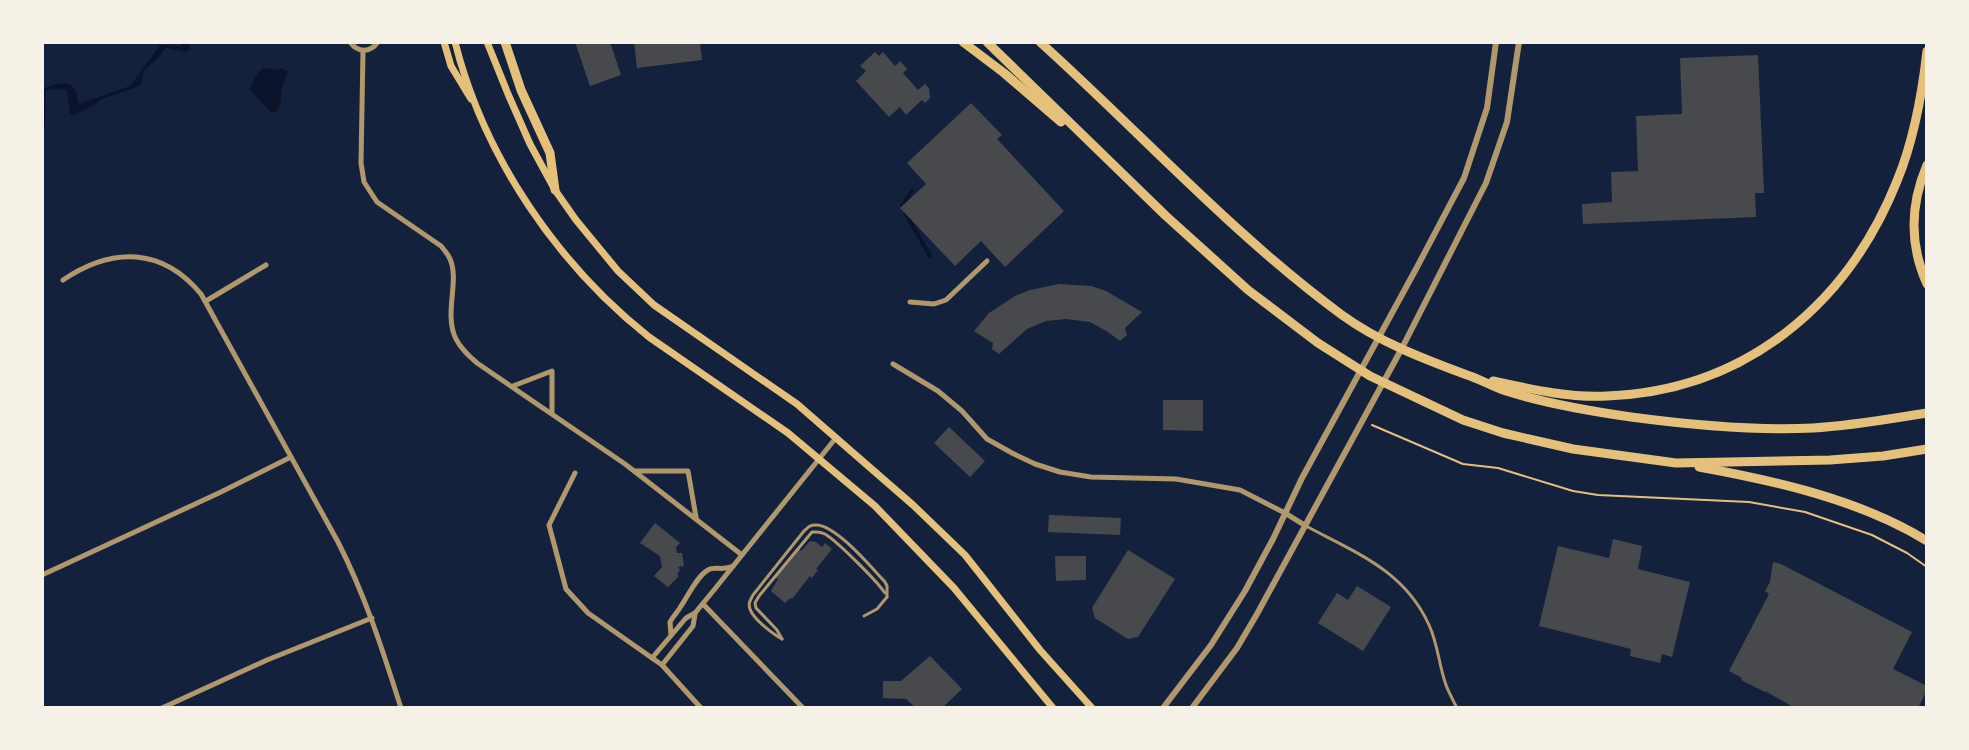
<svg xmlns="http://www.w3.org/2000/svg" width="1969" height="750" font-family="'Titillium Web',sans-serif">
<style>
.water{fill:#0b132b}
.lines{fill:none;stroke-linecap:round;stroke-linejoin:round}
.stream{stroke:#0b132b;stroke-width:4}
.building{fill:#48494c}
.path{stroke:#e5c07b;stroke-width:2}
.service{stroke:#b1986c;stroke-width:3}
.minor{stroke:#b1986c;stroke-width:5}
.tertiary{stroke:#b1986c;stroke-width:6}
.secondary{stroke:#e5c07b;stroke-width:7}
.motorway{stroke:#e5c07b;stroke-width:9}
</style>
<rect width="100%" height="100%" fill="#14213d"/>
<g class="water">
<path d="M183,42h6l1,7 -4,3 -19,-4 -4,2 -2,5 -17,16 -3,14c-12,6 -26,8 -38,14 -10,6 -19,12 -30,16l-3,-2 -3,-22 -3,-2 -18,1 -1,36 -3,4v-40c8,-6 27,-11 33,0 2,5 3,10 4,14l51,-18 30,-41 21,1z"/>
<polygon points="264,68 278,70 282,68 288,71 282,88 280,107 276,112 272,113 249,89 258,73"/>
</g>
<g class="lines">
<g class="stream">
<polyline points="902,206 912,191"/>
<polyline points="906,214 930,256"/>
</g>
</g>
<g class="building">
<polygon points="575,42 610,42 621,75 590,86"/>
<polygon points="634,42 700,42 702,60 637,68"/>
<polygon points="875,52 879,56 883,52 895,66 900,61 907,69 903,73 918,90 925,84 929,88 930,98 925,103 922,100 906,115 900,107 889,117 856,81 866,71 860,66"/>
<polygon points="1758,55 1764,193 1755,193 1756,217 1583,224 1582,204 1612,202 1611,172 1638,171 1636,116 1682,114 1680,58"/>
<polygon points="971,103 1002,135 997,139 1064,211 1005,267 981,241 955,266 900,208 926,184 907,163"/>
<polygon points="1059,284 1091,286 1106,291 1142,312 1125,328 1127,335 1120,341 1108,332 1090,322 1066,319 1046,321 1027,329 999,354 992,349 993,343 974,331 989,313 1015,296 1030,290"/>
<polygon points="1163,400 1203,400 1203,431 1163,430"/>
<polygon points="949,427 985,461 970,477 934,443"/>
<polygon points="1049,515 1121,518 1120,535 1048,532"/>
<polygon points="655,523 680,543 676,547 677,553 682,553 684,566 678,567 680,570 677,574 679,576 668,587 654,576 662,567 660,556 640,543"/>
<polygon points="1613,539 1642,546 1638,569 1690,582 1672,657 1662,654 1660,663 1630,656 1631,649 1539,626 1558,546 1609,558"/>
<polygon points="810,541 816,542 822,547 825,543 832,549 816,569 818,570 812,578 810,576 792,599 790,598 785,603 771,591 778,579 774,576 797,548 801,551"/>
<polygon points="1128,550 1175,579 1138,637 1128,639 1095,618 1092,608"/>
<polygon points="1055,556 1086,556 1086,580 1056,581"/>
<polygon points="1773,562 1781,564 1912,632 1893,669 1927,686 1927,690 1918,708 1795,708 1765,691 1765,692 1741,680 1742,678 1729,671 1769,594 1765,591 1770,582"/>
<polygon points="1357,586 1391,607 1363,651 1318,623 1337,593 1348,600"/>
<polygon points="930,656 962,689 942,708 916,708 906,699 883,698 883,681 901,681"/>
</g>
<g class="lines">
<polyline class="path" points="1372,425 1463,464 1498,468 1573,491 1598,495 1749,502 1805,512 1872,535 1907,553 1927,567"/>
<g class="service">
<path d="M1306,526c50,27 98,44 123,99 9,19 10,41 17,60 3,8 7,15 11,23"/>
<polyline points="864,616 877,609 887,597"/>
<path d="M782,639c-9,-5 -29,-20 -32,-30 -2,-6 0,-8 3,-14l51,-64c5,-4 5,-6 12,-6 20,0 55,42 69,57l2,4v11"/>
<path d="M782,639l-5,-9 -21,-22 -1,-5 4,-7 53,-64c6,0 7,-1 13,2 13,8 51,46 60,59"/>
</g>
<g class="minor">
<path d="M350,42c8,11 20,11 28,0"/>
<path d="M363,51l-2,112 3,19 13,20 64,44c1,1 8,10 8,11 12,22 -6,56 7,82 5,10 13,17 21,24l148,101 117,91"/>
<path d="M63,280c49,-33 99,-33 138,14l137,248c27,53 45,109 63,166"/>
<polyline points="206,301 266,265"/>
<polyline points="910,302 934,304 946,300 987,261"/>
<polyline points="893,364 938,391 962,411 987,439 1012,453 1035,464 1060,472 1091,477 1176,479 1240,490 1285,513 1306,526"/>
<polyline points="513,386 552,371 552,412"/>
<polyline points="636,471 688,471 696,517"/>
<polyline points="575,473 549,525 566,589 588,613 662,665 701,708"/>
<polyline points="42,575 221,492 291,457"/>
<polyline points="703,604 803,708"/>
<path d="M671,635l-1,-13c3,-6 8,-10 11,-16 7,-10 16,-30 27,-36 6,-4 15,1 25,-4"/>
<polyline points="652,658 686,618 695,613 714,590 835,439"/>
<polyline points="662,665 693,626 695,614"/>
<polyline points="162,708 267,660 372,618"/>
</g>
<g class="tertiary">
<polyline points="1163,708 1211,645 1245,591 1273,539 1302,478 1416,269 1464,178 1487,108 1496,42"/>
<polyline points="1192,708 1237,648 1257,614 1402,348 1486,183 1507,122 1519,42"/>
</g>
<g class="secondary">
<polyline points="444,42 451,66 471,99"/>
<path d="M455,42c29,115 102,222 194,295l139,96 87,73 79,82 99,120"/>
<polyline points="487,42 508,94 530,144 555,190 576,220 618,271 654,305 797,404 913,505 965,555 1040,650 1092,708"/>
</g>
<g class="motorway">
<polyline points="505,42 521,90 550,153 555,190"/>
<polyline points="963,42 1004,73 1061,122"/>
<polyline points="987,42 1166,216 1248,290 1318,343 1370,376 1463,420 1503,433 1573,449 1676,463 1830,460 1883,456 1927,449"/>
<path d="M1040,42c101,91 192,192 302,273 37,27 82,44 125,60 13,4 26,12 39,16 41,13 83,20 125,26 60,8 121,14 182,11 38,-2 76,-9 114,-15"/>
<path d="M1927,165c-17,40 -18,79 0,119"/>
<path d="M1493,381c37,8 76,17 114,15 137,-5 240,-90 290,-215 17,-41 25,-86 30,-130"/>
<path d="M1699,467c77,14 162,33 228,74"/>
</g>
</g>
<rect width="1969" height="750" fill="none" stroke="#f6f1e7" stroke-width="88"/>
</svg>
